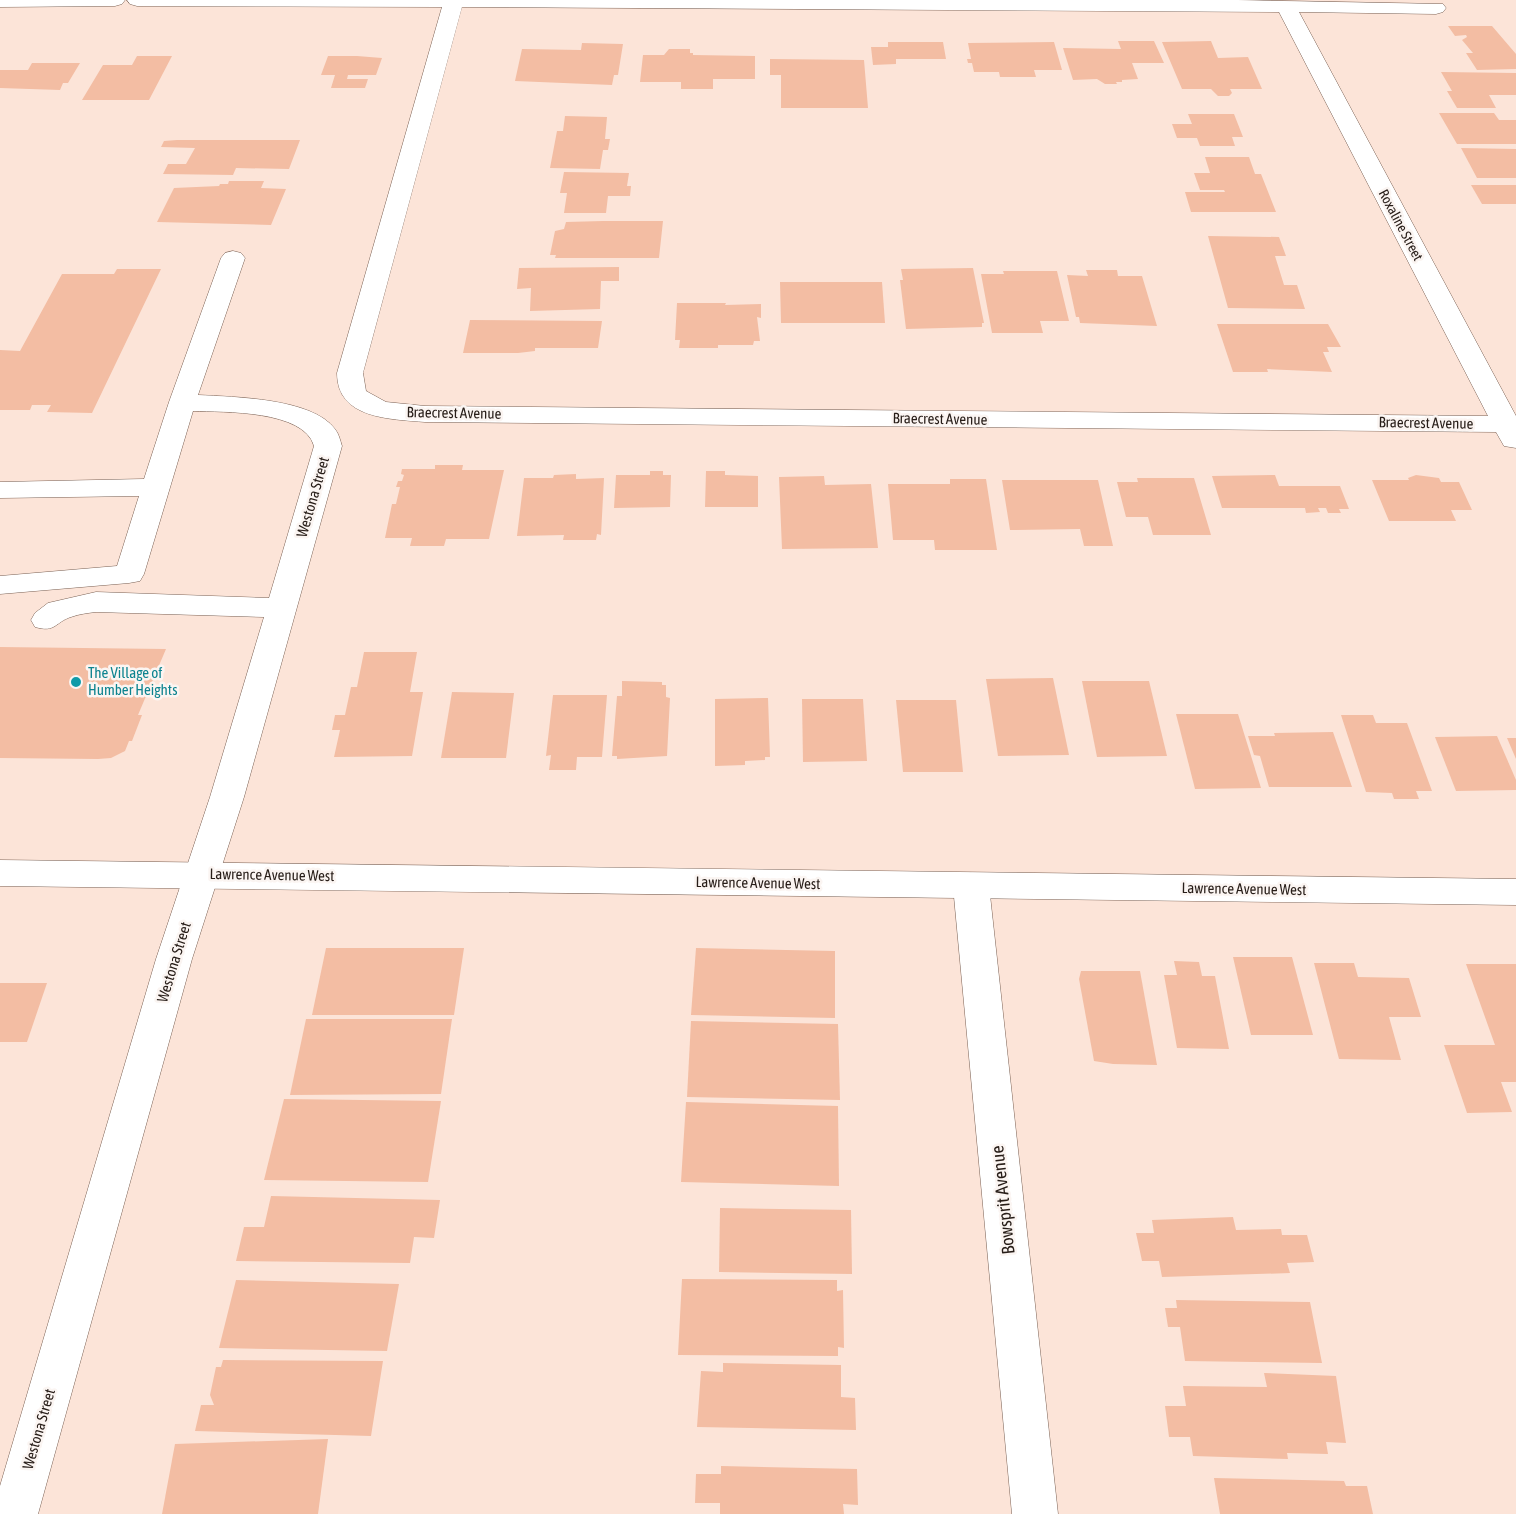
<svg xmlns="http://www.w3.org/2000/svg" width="1516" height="1514" viewBox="0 0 1516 1514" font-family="'Asap Condensed',sans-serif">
	<rect width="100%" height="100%" fill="#fce4d8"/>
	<g fill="#f3bda3">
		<path d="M1448 26H1492L1516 54V69L1477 70 1466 53H1473L1462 40 1467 37 1466 35 1455 36Z"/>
		<path d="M1118 41H1154L1164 63H1132L1138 79 1122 80V82H1116L1117 84H1105L1097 79 1073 80 1063 48 1121 49Z"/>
		<path d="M1211 41 1218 58 1248 57 1262 89H1230L1232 93 1229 96H1218L1211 89H1182L1162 42Z"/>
		<path d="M888 42H943L946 59H896V64L873 65 871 47H888Z"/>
		<path d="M1054 42 1062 70H1034L1036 77H1000L999 72H974L972 63H968L967 59H971L968 43Z"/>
		<path d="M582 43 623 44 618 75H614L612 85 515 81 522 49 581 50Z"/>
		<path d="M669 49H690V53H693V55L755 56V79H713V89H681V82H640L643 55H664Z"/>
		<path d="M137 56H172L149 100H82L103 65H132Z"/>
		<path d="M328 56H357L382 58 376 75H348L347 79H368L365 88H331L335 75H321Z"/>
		<path d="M770 59 864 60 868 108H781V75H770Z"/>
		<path d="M32 63H80L68 83H63L60 90 0 88V70H28Z"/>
		<path d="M1441 72 1516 73V95H1489L1496 108H1457L1447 91H1452Z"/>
		<path d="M1439 113H1494L1499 120H1516V144H1457Z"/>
		<path d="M1188 114H1234L1243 137H1232L1235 146H1200L1197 138H1177L1172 124H1192Z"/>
		<path d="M565 116 607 117 605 139H610L608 150H603L600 169 550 168 557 131H563Z"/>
		<path d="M177 140H300L289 169 236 168 233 175 163 174 168 164H186L195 148 161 147 164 141Z"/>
		<path d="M1461 148 1516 149V178H1477Z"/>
		<path d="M1205 157H1249L1255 174H1261L1276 212H1191L1185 192H1225L1224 190H1200L1194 173H1210Z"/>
		<path d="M564 172 629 173 627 186H631L630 196H608L606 213H564L567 193H560Z"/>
		<path d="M229 181H264L261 188 286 189 271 225 157 222 174 188 219 186 220 184H228Z"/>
		<path d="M1471 185H1516V204H1482Z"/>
		<path d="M603 221H663L659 258H555L556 255H550L555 231 564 229 566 222Z"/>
		<path d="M1208 236 1279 237 1286 256H1275L1284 285H1297L1305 309 1228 308Z"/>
		<path d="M619 267V281H601L600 309 530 311 531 288 517 289 519 268Z"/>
		<path d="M973 268 984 323H982V327L906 329 900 280H903L901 269Z"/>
		<path d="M117 269H161L92 413 47 412 51 405H32L30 410H0V350L20 351 62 274H114Z"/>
		<path d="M1086 270H1117L1118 276H1142L1157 326 1080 323 1079 317H1076L1067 275 1088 276Z"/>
		<path d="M1003 271H1057L1069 321H1040L1043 333H992L981 274H1004Z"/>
		<path d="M780 282H882L885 323H781Z"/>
		<path d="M677 303H726L725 305 761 304V318L757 317 760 341H754L753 345H718V348H679L680 340H675Z"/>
		<path d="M470 320 602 321 598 348H535V351L518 353H463Z"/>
		<path d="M1217 324H1328L1341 347H1327L1329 352H1323L1332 372 1267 369 1268 372H1233Z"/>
		<path d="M435 465H463L462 470H504L489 539H446L444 546H410L412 538H385L392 504H396L400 487H396L398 481H402L404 475 401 474 402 469H435Z"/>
		<path d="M650 471H663V475H671L670 507 614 508 616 475H650Z"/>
		<path d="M706 471H725V475L758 476V507H705Z"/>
		<path d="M576 474V479L604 478 601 535 597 534 596 540H563L564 535 517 536 524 478H553L554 475Z"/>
		<path d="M1275 475 1279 486H1340L1349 509H1339L1341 513H1328L1326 508H1318L1320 512 1306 513 1305 508H1222L1212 476Z"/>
		<path d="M1416 475 1439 478 1441 482H1459L1472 510H1451L1456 521H1389L1372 480H1409L1408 478Z"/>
		<path d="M824 476 825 485 871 484 878 548 782 549 779 477Z"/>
		<path d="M1137 478H1194L1211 535H1153L1148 517H1126L1117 482H1138Z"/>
		<path d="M950 479H986L997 550H935L934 540H893L888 484H950Z"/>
		<path d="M1002 480H1098L1113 546H1084L1080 529 1010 530Z"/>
		<path d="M0 647 166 649 138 715H142L132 741H129L125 751 111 758 98 759 0 758Z"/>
		<path d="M364 652H417L410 692H423L412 756 334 757 340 730H332L335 715H345L351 687H357Z"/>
		<path d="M1053 678 1069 755 998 756 986 679Z"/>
		<path d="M622 681 662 682V685H666V697L670 698 667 756 617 759V756H612L617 696H622Z"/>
		<path d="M1082 681H1149L1167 756 1097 757Z"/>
		<path d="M452 692 514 693 506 758H441Z"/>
		<path d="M553 695H607L602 757H577L576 770H549L551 755 546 756Z"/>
		<path d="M768 698 770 757H765V760L745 761V765L715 766V699Z"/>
		<path d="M802 699H863L867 761 803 762Z"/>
		<path d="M896 700H956L963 772H903Z"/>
		<path d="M1176 714H1238L1261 788 1195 789Z"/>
		<path d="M1341 715H1373L1376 723H1407L1432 791H1416L1419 799H1394L1392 793 1366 792Z"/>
		<path d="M1333 732 1352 787H1269L1260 756 1254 755 1248 736H1275L1274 733Z"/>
		<path d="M1497 736 1516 780V790L1456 791 1435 737Z"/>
		<path d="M1507 738H1516V759Z"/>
		<path d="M326 948H464L454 1015H312Z"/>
		<path d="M696 948 835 951V1018L691 1015Z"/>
		<path d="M1233 957H1292L1313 1035H1251Z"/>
		<path d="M1174 961 1199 962 1202 976H1215L1229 1049 1177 1048 1164 975H1177Z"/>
		<path d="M1314 963H1354L1358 977 1409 978 1421 1017H1389L1401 1060 1339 1059Z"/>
		<path d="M1466 964H1516V1082H1501L1512 1112 1467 1113 1444 1045H1495Z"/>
		<path d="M1081 971H1140L1157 1065 1113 1064 1094 1061 1079 979Z"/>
		<path d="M0 983H47L27 1042H0Z"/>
		<path d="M306 1019H452L441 1094 290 1095Z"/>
		<path d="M691 1021 838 1024 840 1100 687 1097Z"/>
		<path d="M284 1099 441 1101 428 1182 264 1180Z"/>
		<path d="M686 1102 838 1106 839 1186 681 1182Z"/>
		<path d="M271 1196 440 1200 434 1238 414 1237 410 1263 236 1261 244 1227H264Z"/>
		<path d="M720 1208 851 1210 852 1274 719 1272Z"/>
		<path d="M1233 1217 1236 1230 1281 1229 1282 1235H1307L1314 1262 1287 1263 1290 1273 1162 1277 1159 1261H1142L1136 1233H1154L1152 1220Z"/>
		<path d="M682 1279 837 1280V1291L843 1290 844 1348 838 1347V1356L678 1355Z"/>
		<path d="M236 1280 399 1284 387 1351 219 1348Z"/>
		<path d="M1176 1300 1310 1302 1322 1363 1185 1361 1180 1327H1168L1165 1308H1177Z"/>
		<path d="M223 1360 383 1361 371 1436 195 1431 201 1405H214L210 1395 216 1367H221Z"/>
		<path d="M723 1363 841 1365V1397L855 1398 856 1430 697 1427 701 1371 723 1372Z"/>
		<path d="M1264 1373 1336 1376 1346 1443 1326 1442 1328 1454 1287 1453 1288 1459 1193 1456 1190 1437H1169L1165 1406H1186L1183 1386 1267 1387Z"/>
		<path d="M328 1439 318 1514H162L175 1444Z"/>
		<path d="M721 1466 857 1469 858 1505 843 1504 844 1514H720V1503H695L696 1474H721Z"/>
		<path d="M1214 1478 1344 1481 1346 1486H1367L1373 1514H1220Z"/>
	</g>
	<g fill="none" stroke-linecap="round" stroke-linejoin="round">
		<defs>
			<g id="minor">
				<path d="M0 0H125L122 4 115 6 0 7Z"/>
				<path d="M127 0H1237L1443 4 1446 8 1443 12 1436 14 1299 12 1516 416V448L1504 446 1496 432 425 422C390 419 337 419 337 373L442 7 137 6 130 4ZM462 7 1279 12 1488 416 425 406 386 402 366 391 363 373Z"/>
				<path d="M233 251 241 253 245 258 198 395C234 397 312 398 335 429 339 434 340 440 342 446L244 797 192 959 38 1514H0V1486L156 959 210 797 264 617 96 612C88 613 79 614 71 617 55 622 56 633 35 627L31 620 35 613 48 603 96 592 269 598 314 446C304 410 224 412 193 411L144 574 140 581 129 583 0 594V576L117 566 139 496 0 498V482L144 479 169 402 221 258 225 253Z"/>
				<path d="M971 873 983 877 989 886 1058 1514H1012L953 886 959 877Z"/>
			</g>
			<path id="major" d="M0 860 1516 879V905L0 886Z"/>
		</defs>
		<use href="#minor" stroke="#7a6154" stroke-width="1"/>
		<use href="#major" stroke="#7a6154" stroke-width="1"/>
		<use href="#minor" fill="#fff" fill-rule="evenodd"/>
		<use href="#major" fill="#fff" fill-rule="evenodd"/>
	</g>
	<circle fill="#0f9aa8" stroke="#fbf5f2" stroke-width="2" cx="76" cy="682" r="6"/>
	<g text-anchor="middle" stroke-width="5" stroke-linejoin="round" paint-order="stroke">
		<g font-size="14" fill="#271d18" stroke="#fbf5f2">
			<text transform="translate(1401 225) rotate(62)" y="5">Roxaline Street</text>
		</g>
		<g font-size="15" fill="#271d18" stroke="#fbf5f2">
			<text transform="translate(454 413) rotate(1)" y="5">Braecrest Avenue</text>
			<text transform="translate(940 419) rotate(1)" y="5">Braecrest Avenue</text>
			<text transform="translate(1426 423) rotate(1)" y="5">Braecrest Avenue</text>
			<text transform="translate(313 497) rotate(-74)" y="5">Westona Street</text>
			<text transform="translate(272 875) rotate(1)" y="5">Lawrence Avenue West</text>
			<text transform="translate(758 883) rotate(1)" y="5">Lawrence Avenue West</text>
			<text transform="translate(1244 889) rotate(1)" y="5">Lawrence Avenue West</text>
			<text transform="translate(174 962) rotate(-73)" y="5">Westona Street</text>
			<text transform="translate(39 1429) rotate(-74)" y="5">Westona Street</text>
		</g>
		<g font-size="15" fill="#0d838f" stroke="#fbf5f2" text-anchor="start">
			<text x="88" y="678">The Village of<tspan x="88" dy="17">Humber Heights</tspan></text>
		</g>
		<g font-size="18" fill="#271d18" stroke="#fbf5f2">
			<text transform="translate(1003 1200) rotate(-96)" y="6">Bowsprit Avenue</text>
		</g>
	</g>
</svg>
